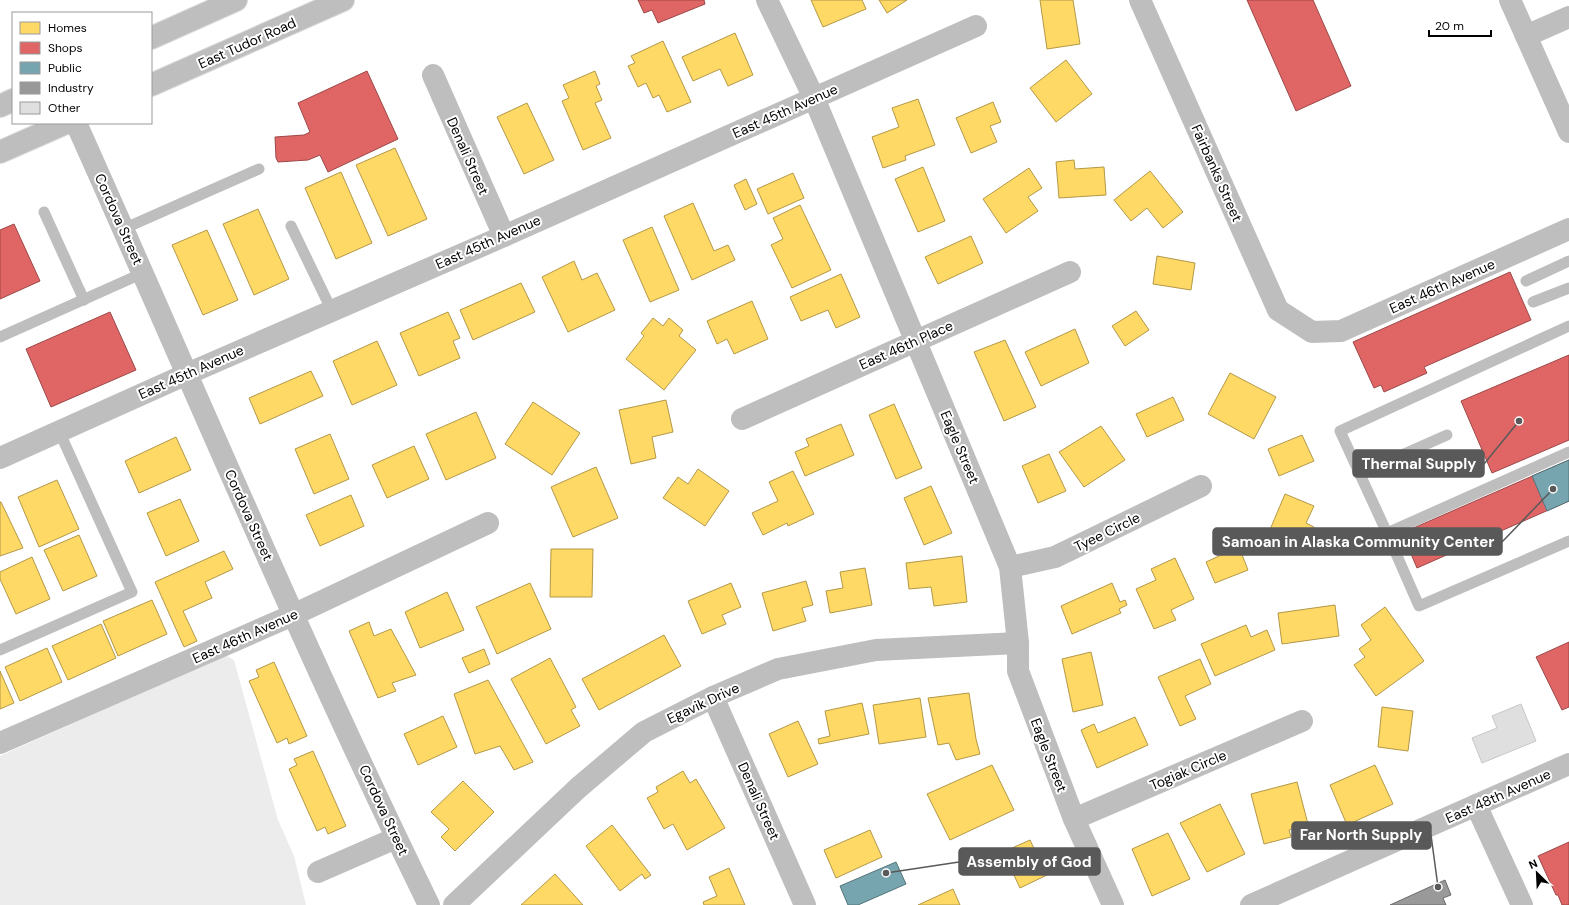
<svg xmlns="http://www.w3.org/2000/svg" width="1569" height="905" viewBox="0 0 1569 905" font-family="'DM Sans',sans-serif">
	<rect width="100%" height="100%" fill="#fff"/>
	<path fill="#ececec" d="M225 655 234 660 278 820 294 856 306 905H0V756Z"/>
	<g fill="#ffd966" stroke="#b29847">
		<path d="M811 0H862L866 9 823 27Z"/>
		<path d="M879 0H907L887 13Z"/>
		<path d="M1040 0H1073L1080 44 1047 49Z"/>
		<path d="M735 33 753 75 728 86 720 69 693 81 682 57Z"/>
		<path d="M663 41 691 102 667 112 659 95 653 98 646 83 638 87 628 66 635 63 631 56Z"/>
		<path d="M1066 60 1092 94 1056 122 1030 88Z"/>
		<path d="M595 71 600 84 596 86 602 100 595 103 611 138 583 150 562 101 569 98 563 85Z"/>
		<path d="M918 99 935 145 905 156 906 160 883 168 872 137 899 127 892 108Z"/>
		<path d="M993 102 1001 122 990 126 997 142 971 153 956 118Z"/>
		<path d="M527 103 554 160 524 174 497 117Z"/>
		<path d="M395 148 427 219 388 236 356 165Z"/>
		<path d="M1074 160 1075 169 1104 167 1106 195 1059 198 1056 162Z"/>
		<path d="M923 167 945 221 918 232 895 179Z"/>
		<path d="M1029 168 1042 188 1028 197 1038 211 1006 233 983 199Z"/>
		<path d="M1150 171 1183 212 1163 228 1147 208 1131 221 1114 200Z"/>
		<path d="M341 172 372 243 336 259 305 188Z"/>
		<path d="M793 173 804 198 768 214 757 189Z"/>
		<path d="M746 179 757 204 745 210 734 185Z"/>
		<path d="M693 203 714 251 728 245 735 260 692 280 664 216Z"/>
		<path d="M800 205 831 270 792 288 771 245 783 239 773 218Z"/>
		<path d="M258 209 289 279 254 295 223 224Z"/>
		<path d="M652 227 679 290 650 302 623 240Z"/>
		<path d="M207 230 238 300 203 315 172 245Z"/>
		<path d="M971 236 983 263 938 284 925 257Z"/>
		<path d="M1157 256 1195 263 1191 290 1153 284Z"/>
		<path d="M574 261 582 280 597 273 615 310 568 332 542 277Z"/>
		<path d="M841 274 860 317 836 328 828 310 801 321 790 297Z"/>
		<path d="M521 283 535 312 473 340 460 310Z"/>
		<path d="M752 301 768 339 734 354 727 339 717 344 707 321Z"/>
		<path d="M1136 311 1149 330 1125 346 1112 326Z"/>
		<path d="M448 312 460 338 453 341 460 358 419 376 400 333Z"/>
		<path d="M653 318 663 326 669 318 683 330 679 336 696 350 664 390 626 359 644 336 641 333Z"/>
		<path d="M1075 329 1089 363 1041 386 1025 352Z"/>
		<path d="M1005 340 1036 407 1004 421 974 352Z"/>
		<path d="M377 341 397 385 352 405 333 361Z"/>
		<path d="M311 371 323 396 260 424 249 398Z"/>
		<path d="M1230 373 1276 397 1254 439 1208 414Z"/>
		<path d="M1173 397 1184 420 1147 437 1136 414Z"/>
		<path d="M666 400 673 432 652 437 656 458 631 464 619 410Z"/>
		<path d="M533 402 580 433 552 475 505 444Z"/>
		<path d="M894 404 922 468 896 479 869 415Z"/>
		<path d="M476 412 496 458 446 480 426 434Z"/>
		<path d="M841 424 854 455 805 476 795 452 809 446 806 439Z"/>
		<path d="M1101 426 1125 460 1084 487 1059 452Z"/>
		<path d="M330 434 349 479 314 494 295 449Z"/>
		<path d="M1302 435 1314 461 1279 476 1268 449Z"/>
		<path d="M176 437 191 470 139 493 125 461Z"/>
		<path d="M414 446 429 479 387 498 372 465Z"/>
		<path d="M1049 454 1066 491 1038 503 1022 466Z"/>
		<path d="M596 467 618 518 573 537 551 487Z"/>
		<path d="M698 469 729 491 705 526 663 498 678 477 688 484Z"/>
		<path d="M793 471 814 514 788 526 787 523 763 535 752 513 778 501 769 482Z"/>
		<path d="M57 480 79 529 39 547 18 497Z"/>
		<path d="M931 486 952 533 924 545 904 498Z"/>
		<path d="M1285 494 1314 506 1306 523 1314 527 1302 554 1266 539Z"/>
		<path d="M351 495 364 526 320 546 306 515Z"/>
		<path d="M180 499 199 541 166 556 147 513Z"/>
		<path d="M0 502H1L23 548 0 556Z"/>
		<path d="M79 535 97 576 63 591 44 550Z"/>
		<path d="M1239 547 1248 570 1215 583 1206 562Z"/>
		<path d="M551 549H593L592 597H550Z"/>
		<path d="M224 551 233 569 205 582 212 598 183 611 197 641 184 647 155 582Z"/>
		<path d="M962 556 967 602 934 606 931 587 909 589 906 563Z"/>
		<path d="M32 557 50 599 16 614 0 579V572Z"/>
		<path d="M1175 558 1194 599 1171 610 1176 620 1154 629 1136 589 1156 580 1151 569Z"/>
		<path d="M865 568 872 605 830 613 826 591 843 588 840 572Z"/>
		<path d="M806 581 813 605 802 608 806 621 773 631 762 593Z"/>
		<path d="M530 583 551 629 497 654 476 607Z"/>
		<path d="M731 583 741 607 722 615 726 624 702 634 688 601Z"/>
		<path d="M1112 583 1120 602 1125 600 1127 605 1119 609 1121 613 1072 634 1061 606Z"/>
		<path d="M447 592 464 630 420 648 405 612Z"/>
		<path d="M152 600 167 634 118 656 103 621Z"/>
		<path d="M1335 605 1339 636 1282 644 1278 613Z"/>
		<path d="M1385 607 1424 661 1376 696 1354 665 1365 657 1359 649 1371 640 1361 625Z"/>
		<path d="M369 622 374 636 391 629 416 675 392 683 396 691 378 698 349 631Z"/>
		<path d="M101 624 116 658 68 680 52 646Z"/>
		<path d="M1246 625 1251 637 1267 630 1275 650 1215 676 1201 644Z"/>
		<path d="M664 635 681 666 599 710 582 679Z"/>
		<path d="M47 648 62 682 20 701 5 667Z"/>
		<path d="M484 649 490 664 469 673 462 658Z"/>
		<path d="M1091 652 1103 705 1073 712 1062 659Z"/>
		<path d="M550 658 576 707 571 710 580 726 546 744 511 679Z"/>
		<path d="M1200 659 1211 684 1185 696 1196 719 1180 726 1158 677Z"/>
		<path d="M274 662 307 736 289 744 287 738 277 743 249 681 259 677 256 670Z"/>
		<path d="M0 671 14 703 0 709Z"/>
		<path d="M488 680 533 762 514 770 500 746 475 754 454 694Z"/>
		<path d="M969 693 976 739 980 754 956 760 949 743 938 745 928 698Z"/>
		<path d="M920 698 926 737 879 744 873 705Z"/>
		<path d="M862 703 869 734 819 744 818 739 830 736 825 711Z"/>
		<path d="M1382 707 1413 711 1408 751 1378 747Z"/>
		<path d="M443 716 457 747 418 765 404 734Z"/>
		<path d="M1135 717 1148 745 1097 768 1081 730 1094 724 1098 733Z"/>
		<path d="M798 721 818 764 788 777 769 734Z"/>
		<path d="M313 751 346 826 328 834 325 827 317 831 289 769 297 765 294 759Z"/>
		<path d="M992 765 1014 810 950 840 927 794Z"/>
		<path d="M1375 765 1393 804 1347 825 1330 785Z"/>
		<path d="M683 771 690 783 696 779 725 828 687 850 673 824 664 829 647 798 658 792 656 787Z"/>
		<path d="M463 781 494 812 455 851 441 837 449 829 431 812Z"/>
		<path d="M1297 782 1308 824 1289 830 1291 837 1264 844 1251 794Z"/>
		<path d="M1220 804 1245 854 1207 872 1180 823Z"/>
		<path d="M612 825 651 875 645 879 642 874 620 891 586 846Z"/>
		<path d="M870 830 882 857 836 878 824 850Z"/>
		<path d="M1168 833 1190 879 1152 896 1132 849Z"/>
		<path d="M1030 840 1047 875 1020 888 1003 852Z"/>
		<path d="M729 868 745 905H704L703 902 717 896 709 877Z"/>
		<path d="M555 874 583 905H521Z"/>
		<path d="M953 889 960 905H918Z"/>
	</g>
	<g fill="#e06666" stroke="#9d4747">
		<path d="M638 0H704L705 4 658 23 652 10 644 13Z"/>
		<path d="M1247 0H1313L1351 86 1296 111Z"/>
		<path d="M367 71 398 139 328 172 320 155 308 160 278 162 276 158 275 137 304 135 310 132 298 103Z"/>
		<path d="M14 224 40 281 0 299V230Z"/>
		<path d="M1510 272 1531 320 1424 367 1427 373 1384 392 1381 385 1374 388 1353 342Z"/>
		<path d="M110 312 136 370 51 407 26 349Z"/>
		<path d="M1569 355V440L1492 473 1461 401Z"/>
		<path d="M1569 460V501L1417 568 1402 533Z"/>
		<path d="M1569 642V707L1562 710 1536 657Z"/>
		<path d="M1569 842V905H1562L1558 895H1556L1538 856Z"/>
	</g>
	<g fill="#76a5af" stroke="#53747a">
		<path d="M1569 460V501L1547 511 1532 476Z"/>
		<path d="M896 862 906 884 858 905H848L840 886Z"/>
	</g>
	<path fill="#999" stroke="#6b6b6b" d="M1445 880 1451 895 1443 898 1446 905H1390Z"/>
	<path fill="#dfdfdf" stroke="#c7c7c7" d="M1521 704 1536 741 1482 763 1472 738 1497 728 1492 716Z"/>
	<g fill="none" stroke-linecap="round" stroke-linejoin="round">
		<defs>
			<g id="primary">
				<path d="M151 38 236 0"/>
				<path d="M151 85 343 0"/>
				<path d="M0 106 13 100"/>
				<path d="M0 152 66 123"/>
			</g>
		</defs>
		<use href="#primary" stroke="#dbdbdb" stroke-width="24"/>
		<g stroke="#bebebe" stroke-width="11">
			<path d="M44 212 84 300"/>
			<path d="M291 226 332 311"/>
			<path d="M123 229 259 169"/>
			<path d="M1526 281 1569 261"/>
			<path d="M1533 302 1569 288"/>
			<path d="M0 337 143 273"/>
			<path d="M1569 452 1387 533 1419 606 1569 541"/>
			<path d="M1359 474 1447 435"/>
			<path d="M1387 533 1340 431 1569 326"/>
			<path d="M0 650 132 592 59 431"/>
		</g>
		<g stroke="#bebebe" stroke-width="22">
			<path d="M767 0 814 98 1010 567 1018 643V671L1074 819 1113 905"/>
			<path d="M1140 0 1278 310 1312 332 1341 331 1569 229"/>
			<path d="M1510 0 1569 132"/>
			<path d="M1526 36 1569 17"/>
			<path d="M433 75 504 236"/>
			<path d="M76 123C193 384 303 648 429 905"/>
			<path d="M742 419 1070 272"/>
			<path d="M0 458 187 374 504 236 976 26"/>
			<path d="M1010 567 1055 557 1201 486"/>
			<path d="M713 697 805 905"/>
			<path d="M0 743 293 615 488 523"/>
			<path d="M1476 805 1522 905"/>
			<path d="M1074 819 1302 721"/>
			<path d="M318 872 396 838"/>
			<path d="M454 905 578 788 644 732 713 697 778 669 876 650 1018 643"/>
			<path d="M1251 905 1569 764"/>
		</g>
		<use href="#primary" stroke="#bebebe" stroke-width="22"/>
	</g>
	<g text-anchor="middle" stroke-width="4" stroke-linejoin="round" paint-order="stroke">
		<g font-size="14" fill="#000" stroke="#fff">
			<text transform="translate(247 43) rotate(-24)" y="5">East Tudor Road</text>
			<text transform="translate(785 111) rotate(-24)" y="5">East 45th Avenue</text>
			<text transform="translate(468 156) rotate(66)" y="5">Denali Street</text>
			<text transform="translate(1217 173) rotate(66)" y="5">Fairbanks Street</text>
			<text transform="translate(119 219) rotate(66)" y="5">Cordova Street</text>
			<text transform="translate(488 242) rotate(-24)" y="5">East 45th Avenue</text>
			<text transform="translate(1442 286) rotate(-24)" y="5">East 46th Avenue</text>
			<text transform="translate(906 345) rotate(-24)" y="5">East 46th Place</text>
			<text transform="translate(191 372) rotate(-24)" y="5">East 45th Avenue</text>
			<text transform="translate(960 447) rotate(67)" y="5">Eagle Street</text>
			<text transform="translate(249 515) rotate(66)" y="5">Cordova Street</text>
			<text transform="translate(1107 532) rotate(-26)" y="5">Tyee Circle</text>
			<text transform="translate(245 636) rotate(-24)" y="5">East 46th Avenue</text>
			<text transform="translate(703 703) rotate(-25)" y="5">Egavik Drive</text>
			<text transform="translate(1049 755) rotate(69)" y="5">Eagle Street</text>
			<text transform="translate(1188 770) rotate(-23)" y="5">Togiak Circle</text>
			<text transform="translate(1498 796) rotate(-24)" y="5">East 48th Avenue</text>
			<text transform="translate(759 801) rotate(66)" y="5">Denali Street</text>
			<text transform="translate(384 810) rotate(65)" y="5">Cordova Street</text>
		</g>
	</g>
	<path fill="none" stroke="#595959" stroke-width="1.5" d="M1519 421L1484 464M1553 489L1502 542M1438 887L1431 835M886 873L959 862"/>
	<g fill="#595959" stroke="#fff" stroke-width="1.5">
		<circle cx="1519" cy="421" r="4"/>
		<circle cx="1553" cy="489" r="4"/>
		<circle cx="1438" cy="887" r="4"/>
		<circle cx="886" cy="873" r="4"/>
	</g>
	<g fill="#595959" stroke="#595959" stroke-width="1.5">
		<rect x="1353" y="450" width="131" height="27" rx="4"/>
		<rect x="1213" y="528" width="289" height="27" rx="4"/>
		<rect x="1292" y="822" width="139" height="27" rx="4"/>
		<rect x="959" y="848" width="141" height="27" rx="4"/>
	</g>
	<g font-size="15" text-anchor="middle" font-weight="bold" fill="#fff">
		<text x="1419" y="469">Thermal Supply</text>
		<text x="1358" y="547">Samoan in Alaska Community Center</text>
		<text x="1361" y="840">Far North Supply</text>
		<text x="1029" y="867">Assembly of God</text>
	</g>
	<rect x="12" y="12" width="140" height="112" fill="#ffffff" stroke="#999999"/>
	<rect x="20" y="22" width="20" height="12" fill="#ffd966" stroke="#999999"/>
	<text x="48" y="32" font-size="12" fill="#000000">Homes</text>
	<rect x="20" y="42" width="20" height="12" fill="#e06666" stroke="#999999"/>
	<text x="48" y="52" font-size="12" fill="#000000">Shops</text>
	<rect x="20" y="62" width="20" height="12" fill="#76a5af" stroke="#999999"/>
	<text x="48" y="72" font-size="12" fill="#000000">Public</text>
	<rect x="20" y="82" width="20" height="12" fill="#999999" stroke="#999999"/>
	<text x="48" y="92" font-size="12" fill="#000000">Industry</text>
	<rect x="20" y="102" width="20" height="12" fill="#dfdfdf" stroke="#999999"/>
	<text x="48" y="112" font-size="12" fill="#000000">Other</text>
	<g transform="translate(1537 873) rotate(336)" stroke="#ffffff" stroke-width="3" paint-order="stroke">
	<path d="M0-3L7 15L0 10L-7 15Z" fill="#000000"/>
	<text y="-6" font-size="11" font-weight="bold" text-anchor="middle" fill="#000000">N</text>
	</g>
	<path d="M1429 30v6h62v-6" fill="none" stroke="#000000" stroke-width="2"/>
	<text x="1435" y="30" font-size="12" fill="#000000" stroke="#ffffff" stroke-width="3" paint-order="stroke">20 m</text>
</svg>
